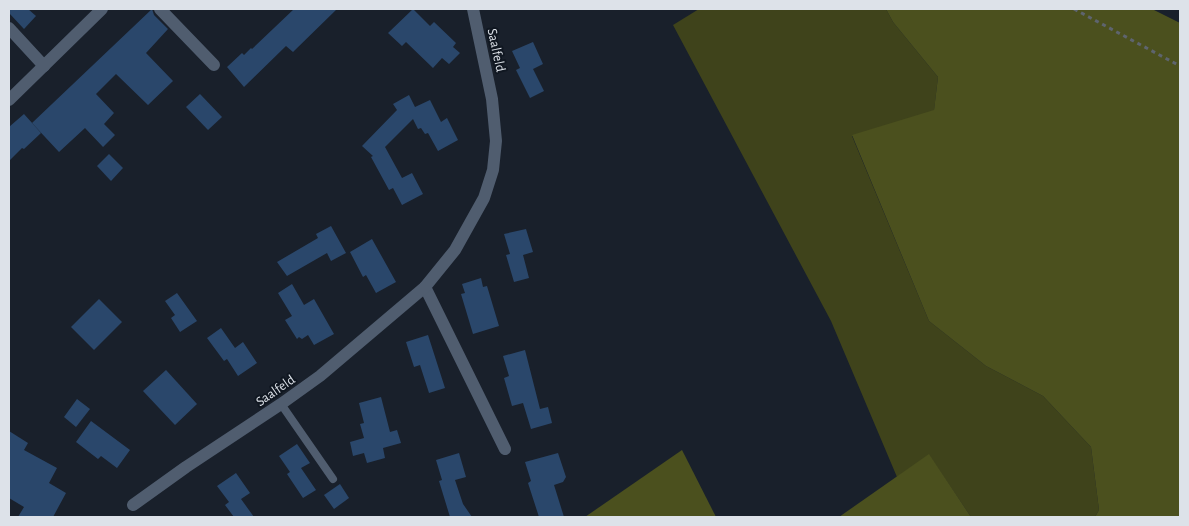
<svg xmlns="http://www.w3.org/2000/svg" width="1189" height="526" viewBox="0 0 1189 526" font-family="'Alegreya Sans',sans-serif">
	<rect width="100%" height="100%" fill="#19202b"/>
	<path fill="#3f431b" d="M699 9H886L893 22 938 77 934 111 852 136 929 321 986 366 1043 396 1091 447 1099 510 1095 517H971L929 455 897 477 831 321 673 25Z"/>
	<g fill="#4b501e">
		<path d="M886 9H1152L1180 23V517H1095L1099 510 1091 447 1043 396 986 366 929 321 852 135 934 110 938 77 893 22Z"/>
		<path d="M682 450 716 517H585Z"/>
		<path d="M929 454 971 517H839Z"/>
	</g>
	<g fill="#2a476b">
		<path d="M9 9H28L36 16 24 29 9 13Z"/>
		<path d="M152 9 154 15 168 29 146 53 173 81 148 105 116 74 96 94 114 113 104 124 115 135 103 147 85 128 59 152 32 123Z"/>
		<path d="M294 9H337L293 52 286 46 244 87 227 67 242 53 244 55 251 48 252 49Z"/>
		<path d="M413 9 430 26 434 22 456 43 453 47 460 53 449 64 442 58 433 68 406 42 402 46 388 33Z"/>
		<path d="M533 42 543 64 533 69 544 91 530 98 516 70 520 68 512 51Z"/>
		<path d="M200 94 222 117 208 130 186 107Z"/>
		<path d="M409 95 415 107 430 100 441 122 447 118 458 140 438 151 428 133 425 134 421 128 418 129 413 119 385 147 402 178 412 173 423 194 402 205 393 188 389 190 371 157 373 156 362 146 397 110 393 104Z"/>
		<path d="M24 114 41 133 24 149 22 148 9 161V127Z"/>
		<path d="M109 154 123 168 111 181 97 166Z"/>
		<path d="M331 226 346 253 331 261 327 253 287 276 277 262 318 238 316 234Z"/>
		<path d="M526 229 533 252 523 255 529 278 514 282 506 255 510 254 504 234Z"/>
		<path d="M372 239 396 282 376 293 366 275 363 277 350 252Z"/>
		<path d="M481 278 483 287 487 286 499 326 473 334 461 294 465 293 462 284Z"/>
		<path d="M292 284 304 305 314 299 334 334 314 345 308 335 302 339 299 337 297 339 285 320 292 316 278 293Z"/>
		<path d="M177 293 197 321 180 332 171 318 175 315 165 301Z"/>
		<path d="M99 299 122 322 94 350 71 327Z"/>
		<path d="M221 328 235 348 243 342 257 363 238 376 227 359 224 361 207 338Z"/>
		<path d="M428 335 445 388 429 393 420 365 414 367 406 342Z"/>
		<path d="M525 350 540 409 548 407 552 423 531 429 523 403 512 406 504 378 509 376 503 356Z"/>
		<path d="M166 370 197 404 175 425 143 391Z"/>
		<path d="M381 397 390 432 397 430 401 443 383 448 385 458 367 463 364 453 353 456 350 442 364 438 360 424 364 423 359 403Z"/>
		<path d="M77 399 90 409 76 427 64 417Z"/>
		<path d="M91 421 130 450 117 468 101 456 98 459 76 442Z"/>
		<path d="M9 431 28 443 24 450 57 468 49 483 66 493 53 517H18L24 507 9 498Z"/>
		<path d="M297 444 310 463 301 468 316 490 303 498 287 474 290 472 279 456Z"/>
		<path d="M459 453 466 477 455 480 463 504 472 517H450L439 481 442 480 436 460Z"/>
		<path d="M558 453 566 477 563 482 554 485 564 517H539L528 483 531 481 525 462Z"/>
		<path d="M236 473 250 493 241 499 254 517H234L225 505 229 502 217 486Z"/>
		<path d="M340 484 349 498 334 509 324 495Z"/>
	</g>
	<g fill="none" stroke-linecap="round" stroke-linejoin="round">
		<path stroke="#5e646e" stroke-width="3" stroke-dasharray="4 4" stroke-linecap="butt" d="M1074 9 1180 66"/>
		<path stroke="#505d6f" stroke-width="8" d="M281 404 333 479"/>
		<g stroke="#505d6f" stroke-width="12">
			<path d="M160 9 214 65"/>
			<path d="M9 28 44 66"/>
			<path d="M9 100 102 9"/>
			<path d="M425 287 505 449"/>
			<path d="M133 505 186 467 281 404 320 376 425 287 455 250 484 198 493 170 496 141 492 99 473 9"/>
		</g>
	</g>
	<g text-anchor="middle" stroke-width="4" stroke-linejoin="round" paint-order="stroke">
		<g font-size="14" fill="#dde2e9" stroke="#101721">
			<text transform="translate(497 50) rotate(78)" y="5">Saalfeld</text>
			<text transform="translate(275 390) rotate(-35)" y="5">Saalfeld</text>
		</g>
	</g>
	<rect width="1189" height="526" fill="none" stroke="#dde2e9" stroke-width="20"/>
</svg>
